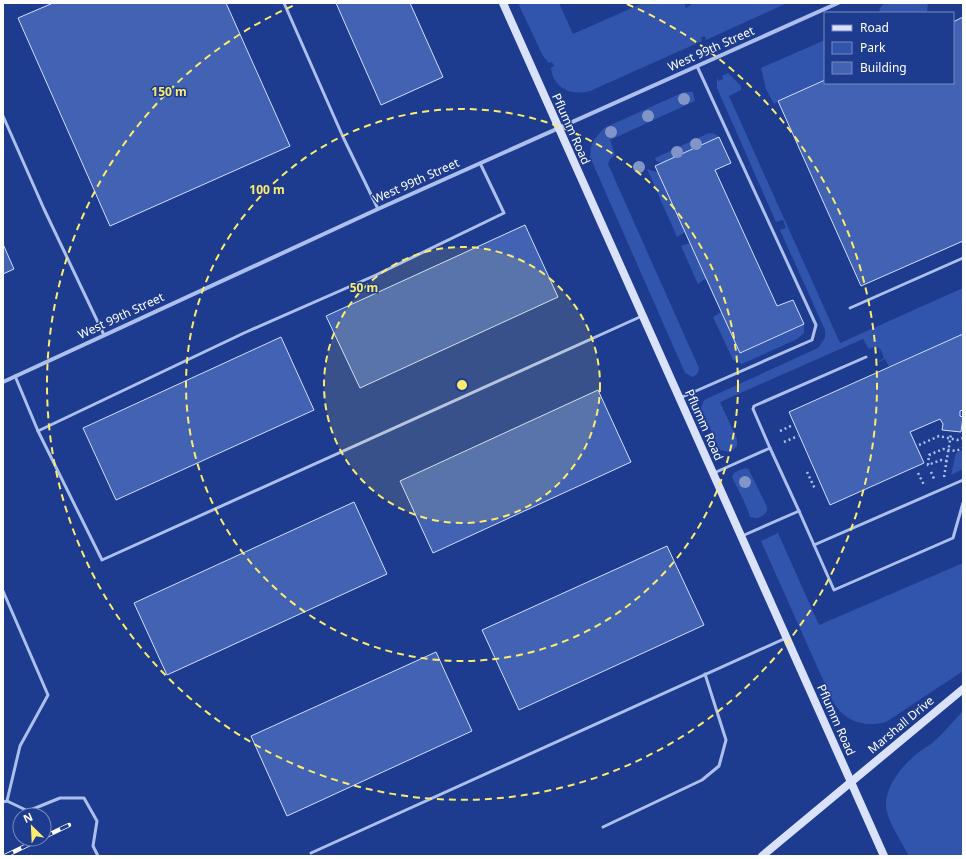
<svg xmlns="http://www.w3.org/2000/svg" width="966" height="859" viewBox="0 0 966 859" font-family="'Noto Sans',sans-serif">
	<rect width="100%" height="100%" fill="#1e3c8f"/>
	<g fill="#3154ac">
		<path d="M518 3H559L573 34 643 3H684L686 8 691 5 690 3H787L706 40 705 36 701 37 702 41 590 91C573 96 553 89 551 68L554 66 552 62 549 63 543 56Z"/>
		<path d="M885 3H928L927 13H879L880 8Z"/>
		<path d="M825 40V80L778 101 774 104 766 89 761 68Z"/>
		<path d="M728 73 741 86V90L729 96 840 343 963 288V334L889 367 885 359 876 363 884 358 881 350 876 346 869 349 863 339 720 402 737 439V446L730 452 720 450 701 408 704 400 818 348 825 338V330L780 230 786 228 783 220 776 222 717 88V78L719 81 723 79 722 76Z"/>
		<path d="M684 92H693L695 101 610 140 615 155 610 159 608 164 699 368 698 373 693 377 685 373 590 157 591 147 594 140 604 128Z"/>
		<path d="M709 133 715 134 719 137 662 163 656 161 655 158Z"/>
		<path d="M647 169 659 173 685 232 677 237Z"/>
		<path d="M690 243 706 278 698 284 681 246Z"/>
		<path d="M721 312 740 353 804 324V333L797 339 742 364 733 360 713 317Z"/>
		<path d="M963 450V469L951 475 956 453Z"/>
		<path d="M746 468 749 470 767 507V511C762 518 758 519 750 517 746 503 738 490 732 477 734 471 740 470 746 468Z"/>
		<path d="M778 533 819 625 963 563V671L886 722C863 728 843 721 832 700L761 541Z"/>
		<path d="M963 711V856H909C902 843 890 825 887 812 880 787 909 757 928 746 938 740 954 720 963 711Z"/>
	</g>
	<g fill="#4262b4" stroke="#d2ddf9">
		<path d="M53 3H226L290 146 110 226 18 18Z"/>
		<path d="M336 3H410L443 77 381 105Z"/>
		<path d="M963 17V241L861 286 778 101 825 80V83H953V22Z"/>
		<path d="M719 137 731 163 715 170 777 306 793 300 804 324 740 353 655 166Z"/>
		<path d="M525 225 558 297 360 388 326 316Z"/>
		<path d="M3 244 14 269 3 274Z"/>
		<path d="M963 334V410L960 411V416L963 417 961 432 942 430 943 424 940 419 910 432 924 463 830 505 789 412Z"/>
		<path d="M281 337 314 410 116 500 83 428Z"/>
		<path d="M598 390 631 462 433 553 400 481Z"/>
		<path d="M354 502 387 574 167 675 134 603Z"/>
		<path d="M667 546 704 625 519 710 482 630Z"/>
		<path d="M436 652 472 731 287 816 251 736Z"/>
	</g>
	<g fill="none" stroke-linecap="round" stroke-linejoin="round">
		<g stroke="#adbfed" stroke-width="2.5" stroke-dasharray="2 3" stroke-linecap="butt">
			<path d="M780 431 793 425"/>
			<path d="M784 442 798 436"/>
			<path d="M919 445 939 436 957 440 963 438"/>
			<path d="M947 461 941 460 928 465 929 455 943 449 956 451 963 448"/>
			<path d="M807 472 815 489"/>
			<path d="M931 472 935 481"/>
			<path d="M918 473 924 485"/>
			<path d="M944 477 951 434"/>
		</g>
		<g stroke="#adbfed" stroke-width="3">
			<path d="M284 3 343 137 378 209"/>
			<path d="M3 116 44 209 104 335"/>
			<path d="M850 308 963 258"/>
			<path d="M15 376 38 431 102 560 642 316"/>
			<path d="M680 398 812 340 816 325 697 66"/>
			<path d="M38 431 244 333 376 275 504 213 480 163"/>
			<path d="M770 448 799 511"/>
			<path d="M714 473 770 448 753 409 754 406 866 357"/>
			<path d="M742 536 799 511 834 590 953 538 963 503"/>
			<path d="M814 545 963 480"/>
			<path d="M3 591 48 695 20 746 7 801"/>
			<path d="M3 802 7 801 28 811 60 798H84L97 821 93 846 98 856"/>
			<path d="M603 827 702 780 719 766 726 740 705 674"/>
			<path d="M311 853 786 638"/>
		</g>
		<path stroke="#adbfed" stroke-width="4" d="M3 382 378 209 838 3"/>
		<g stroke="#d9e2fa" stroke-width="8">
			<path d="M503 3 884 856"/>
			<path d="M762 856 963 689"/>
		</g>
		<defs>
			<g id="rail">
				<path d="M44 837 69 825"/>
				<path d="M5 856 40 839"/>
			</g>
		</defs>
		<use href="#rail" stroke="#fff" stroke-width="4.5"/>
		<use href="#rail" stroke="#1e3c8f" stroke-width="3" stroke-dasharray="9" stroke-linecap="butt"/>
	</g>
	<g fill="#8195c9">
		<circle cx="684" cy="99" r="6"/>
		<circle cx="648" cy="116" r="6"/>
		<circle cx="611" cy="132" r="6"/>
		<circle cx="696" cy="144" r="6"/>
		<circle cx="677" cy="152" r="6"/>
		<circle cx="639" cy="167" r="6"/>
		<circle cx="745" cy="482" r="6"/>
	</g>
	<circle cx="462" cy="385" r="138" fill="#fceb6c" fill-opacity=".12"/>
	<g fill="none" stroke="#fceb6c" stroke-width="2" stroke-dasharray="7 5">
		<circle cx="462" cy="385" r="138"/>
		<circle cx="462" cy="385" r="276"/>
		<path d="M627 4A415 415 0 1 1 297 4"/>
	</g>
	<g text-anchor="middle" stroke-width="3" stroke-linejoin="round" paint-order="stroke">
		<g font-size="12" fill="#fff" stroke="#1e3c8f">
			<text transform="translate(711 49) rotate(-24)" y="4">West 99th Street</text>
			<text transform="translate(571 129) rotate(66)" y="4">Pflumm Road</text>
			<text transform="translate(416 181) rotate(-24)" y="4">West 99th Street</text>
			<text transform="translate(121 316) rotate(-25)" y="4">West 99th Street</text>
			<text transform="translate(704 425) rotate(66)" y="4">Pflumm Road</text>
			<text transform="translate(836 720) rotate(66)" y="4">Pflumm Road</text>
			<text transform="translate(901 725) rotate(-40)" y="4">Marshall Drive</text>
		</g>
	</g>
	<circle cx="462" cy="385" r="6" fill="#fceb6c" stroke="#1e3c8f" stroke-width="2"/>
	<g font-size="12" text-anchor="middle" font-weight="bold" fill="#fceb6c" stroke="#1e3c8f" stroke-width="3" stroke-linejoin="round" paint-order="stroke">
		<text x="169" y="96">150 m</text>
		<text x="267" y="194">100 m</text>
		<text x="364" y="292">50 m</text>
	</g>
	<rect width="966" height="859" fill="none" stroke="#ffffff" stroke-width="8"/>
	<rect x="824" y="12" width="130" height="72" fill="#1e3c8f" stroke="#788abc"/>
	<rect x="832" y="25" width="20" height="6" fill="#d9e2fa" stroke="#788abc"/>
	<text x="860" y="32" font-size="12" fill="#ffffff">Road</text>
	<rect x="832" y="42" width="20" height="12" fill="#3154ac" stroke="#788abc"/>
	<text x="860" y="52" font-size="12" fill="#ffffff">Park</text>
	<rect x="832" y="62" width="20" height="12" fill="#4262b4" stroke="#788abc"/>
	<text x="860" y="72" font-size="12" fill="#ffffff">Building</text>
	<g transform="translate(32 827) rotate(336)"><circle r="19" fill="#1e3c8f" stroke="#788abc"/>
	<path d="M0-3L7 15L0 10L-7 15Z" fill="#fceb6c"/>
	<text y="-6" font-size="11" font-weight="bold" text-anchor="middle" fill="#ffffff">N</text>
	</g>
</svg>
